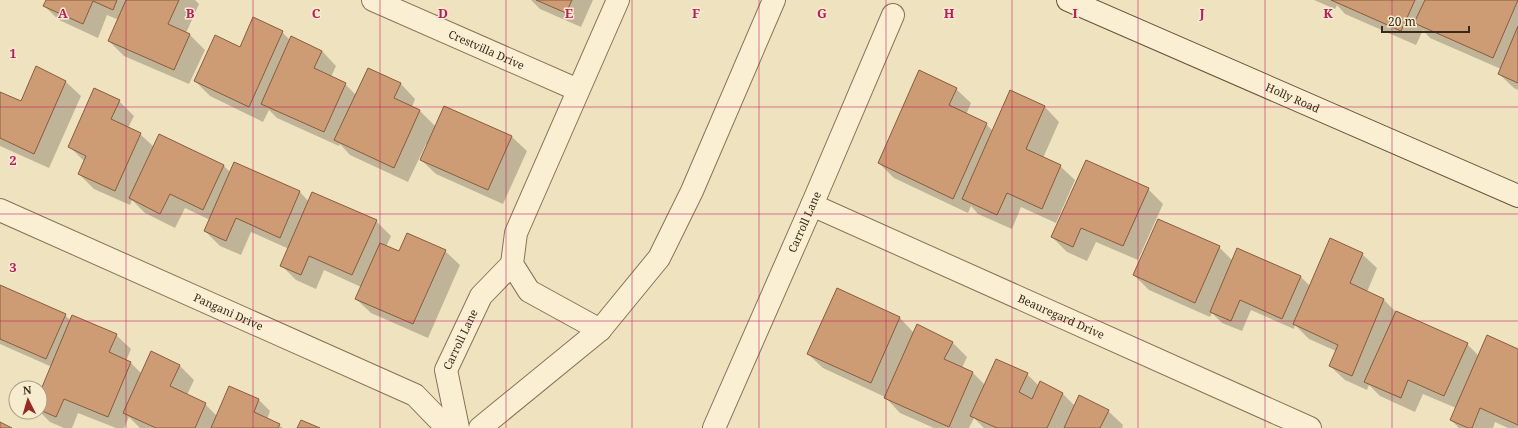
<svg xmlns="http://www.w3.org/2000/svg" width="1518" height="428" viewBox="0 0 1518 428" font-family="'Noto Serif',serif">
	<rect width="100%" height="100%" fill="#efe2bf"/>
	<g fill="#0003">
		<path d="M47 0H195L199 4 186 33 190 35 205 50 189 84 124 56 109 41 119 20 107 15 98 38 59 20 44 6Z"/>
		<path d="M531 0H593L581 27 540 9Z"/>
		<path d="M1314 0H1518V90L1514 88 1499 74 1501 69 1430 38 1423 30 1416 45 1345 14 1337 5 1335 9Z"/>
		<path d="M282 32 290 40 322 51 336 66 331 77 345 84 356 95 368 69 401 84 415 99 412 107 420 111 436 127 444 107 512 137 527 151 503 204 436 174 421 160 428 144H426L408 182 350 155 340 144 339 146 277 118 269 110 263 122 210 96 195 81 241 48Z"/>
		<path d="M37 68 66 82 81 96 49 168 0 146V93L21 103Z"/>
		<path d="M956 89 971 103 966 115 986 124 993 131 1045 107 1059 122 1043 158 1060 166 1075 180 1056 223 1021 207 1012 229 978 214 971 206 968 213 894 178 879 163Z"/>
		<path d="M119 101 134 116 128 128 140 134 154 147 159 136 224 166 231 173 235 163 300 192 309 202 376 221 391 236 386 247 400 253 445 251 460 265 428 338 371 313 356 299 361 287 324 270 316 289 296 280 281 265 289 249 251 232 241 255 220 246 205 231 210 220 185 208 175 228 145 213 132 200 130 205 94 189 79 174 84 161 69 146Z"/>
		<path d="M1148 189 1163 204 1138 260 1096 242 1087 261 1067 252 1052 237Z"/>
		<path d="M1159 220 1219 247 1233 261 1238 250 1301 277 1310 286 1362 254 1377 268 1367 292 1383 299 1396 312 1467 344 1479 356 1518 350V428H1508L1495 422 1493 428H1459L1451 420 1456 408 1423 394 1415 412 1380 396 1369 385 1367 390 1345 380 1330 366 1336 351 1309 339 1295 325 1294 329 1251 310 1242 331 1222 323 1212 313 1210 317 1149 290 1134 275Z"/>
		<path d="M0 286 65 315 71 321 116 335 131 349 126 361 130 362 142 374 179 365 194 380 187 395 205 404 217 416 230 387 259 400 270 411 267 419 279 425 283 428H140L129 417 124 428H116L78 413 72 428H64L50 422 40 412V395L52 367 0 344Z"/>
		<path d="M900 318 914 333 952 342 967 357 962 368 973 373 985 385 1027 374 1039 386 1040 383 1063 394 1075 406 1108 411 1123 425 1122 428H984L974 418 969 428H934L900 413 885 397 823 368 808 354Z"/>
	</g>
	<g fill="#ce9c74" stroke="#885c3c">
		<path d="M46 0H117L113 10 93 1 83 24 43 6Z"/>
		<path d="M126 0H179L168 24 190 34 174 70 108 41Z"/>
		<path d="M536 0H572L566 13Z"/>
		<path d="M1331 0H1415L1401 31Z"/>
		<path d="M1425 0H1518L1493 58 1414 23Z"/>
		<path d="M253 17 283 31 249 107 194 81 215 35 240 47Z"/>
		<path d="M1518 26V83L1498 74Z"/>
		<path d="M291 36 322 51 314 68 346 83 324 132 261 104Z"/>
		<path d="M36 66 66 81 34 154 0 138V92L21 101Z"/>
		<path d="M368 68 401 83 394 98 420 110 394 168 334 140Z"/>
		<path d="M919 70 957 88 949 105 987 123 953 199 878 163Z"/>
		<path d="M94 88 120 100 111 119 141 133 115 191 78 174 86 156 68 147Z"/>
		<path d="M1010 90 1045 106 1026 149 1061 165 1042 209 1007 193 997 215 962 199Z"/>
		<path d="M444 106 512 136 488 190 420 160Z"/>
		<path d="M159 134 224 165 203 210 170 194 160 214 129 198Z"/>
		<path d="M1086 160 1149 188 1123 246 1081 228 1073 247 1051 237Z"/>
		<path d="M234 162 300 191 280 238 236 218 226 241 204 231Z"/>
		<path d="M312 192 377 220 352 275 309 256 301 275 280 266Z"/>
		<path d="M1158 219 1220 246 1195 303 1133 275Z"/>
		<path d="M407 233 446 250 413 324 355 299 380 243 399 251Z"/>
		<path d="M1330 238 1363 253 1350 283 1384 299 1352 376 1329 366 1338 345 1293 324Z"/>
		<path d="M1237 248 1301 276 1282 319 1240 300 1231 321 1210 312Z"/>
		<path d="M0 285 66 314 46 359 0 339Z"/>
		<path d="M837 288 900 317 871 383 807 354Z"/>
		<path d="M1396 311 1468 343 1444 396 1408 380 1401 398 1364 382Z"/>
		<path d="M72 315 117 334 109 352 131 362 108 417 64 399 56 417 40 410V392Z"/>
		<path d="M917 324 953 342 944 359 973 372 949 427 884 398Z"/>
		<path d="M1487 335 1518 349V425L1480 408 1472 428H1468L1450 420Z"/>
		<path d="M151 351 180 365 170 386 206 403 195 428H156L123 413Z"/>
		<path d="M996 359 1028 373 1019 392 1032 399 1040 381 1063 393 1047 428H997L970 416Z"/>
		<path d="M229 386 259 399 254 412 280 424 278 428H211Z"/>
		<path d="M1079 395 1109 410 1100 428H1064Z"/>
		<path d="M301 420 320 428H297Z"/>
		<path d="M0 422 12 428H0Z"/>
	</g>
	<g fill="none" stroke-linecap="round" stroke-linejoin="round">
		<defs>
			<g id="minor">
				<path id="s1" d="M373 0 578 90"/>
				<path id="s2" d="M812 205 1310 428"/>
				<path id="s3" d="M0 210 415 395 447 428"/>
				<path d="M600 330 529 291 512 264 516 233 618 0"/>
				<path id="s4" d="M458 428 446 370 481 296 512 264"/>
				<path d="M480 428 600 330 659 258 692 191 774 0"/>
				<path id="s5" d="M714 428 812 205 893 15"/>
			</g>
			<g id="secondary">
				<path id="s6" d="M1068 0 1518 196"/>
			</g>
		</defs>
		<use href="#minor" stroke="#887257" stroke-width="24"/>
		<use href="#secondary" stroke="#6a533a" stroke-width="24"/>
		<use href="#minor" stroke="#faefd2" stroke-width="22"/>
		<use href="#secondary" stroke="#faefd2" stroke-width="22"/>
	</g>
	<path fill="none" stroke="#c2185b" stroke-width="1" stroke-opacity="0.55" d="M126 0V428M253 0V428M380 0V428M506 0V428M632 0V428M759 0V428M886 0V428M1012 0V428M1138 0V428M1265 0V428M1392 0V428M0 107H1518M0 214H1518M0 321H1518"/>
	<g text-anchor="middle" stroke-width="3" stroke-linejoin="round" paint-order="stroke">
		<g font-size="11" fill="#372a1c" stroke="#f6eccf">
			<text dy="4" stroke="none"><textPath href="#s1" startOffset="124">Crestvilla Drive</textPath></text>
			<text dy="4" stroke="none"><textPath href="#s6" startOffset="245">Holly Road</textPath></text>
			<text dy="4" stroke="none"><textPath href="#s5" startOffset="225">Carroll Lane</textPath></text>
			<text dy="4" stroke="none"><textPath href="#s3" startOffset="250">Pangani Drive</textPath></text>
			<text dy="4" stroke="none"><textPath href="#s2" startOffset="273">Beauregard Drive</textPath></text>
			<text dy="4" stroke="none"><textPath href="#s4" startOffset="93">Carroll Lane</textPath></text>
		</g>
	</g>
	<g font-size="13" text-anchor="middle" font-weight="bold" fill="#c2185b" stroke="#f6eccf" stroke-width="3" stroke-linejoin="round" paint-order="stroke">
		<text x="63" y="18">A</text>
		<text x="190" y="18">B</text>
		<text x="316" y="18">C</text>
		<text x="443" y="18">D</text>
		<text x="569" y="18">E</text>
		<text x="696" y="18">F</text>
		<text x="822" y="18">G</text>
		<text x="949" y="18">H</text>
		<text x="1075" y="18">I</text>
		<text x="1202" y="18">J</text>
		<text x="1328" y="18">K</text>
		<text x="13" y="58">1</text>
		<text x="13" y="165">2</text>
		<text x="13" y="272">3</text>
	</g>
	<g transform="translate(28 400) rotate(355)"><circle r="19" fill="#f6eccf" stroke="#aa9e87"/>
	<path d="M0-3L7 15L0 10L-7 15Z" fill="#992725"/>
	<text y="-6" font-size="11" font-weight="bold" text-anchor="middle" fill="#372a1c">N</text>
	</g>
	<path d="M1382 26v6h87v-6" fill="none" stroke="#372a1c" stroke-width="2"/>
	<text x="1388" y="26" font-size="12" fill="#372a1c" stroke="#f6eccf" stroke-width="3" paint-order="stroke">20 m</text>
</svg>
